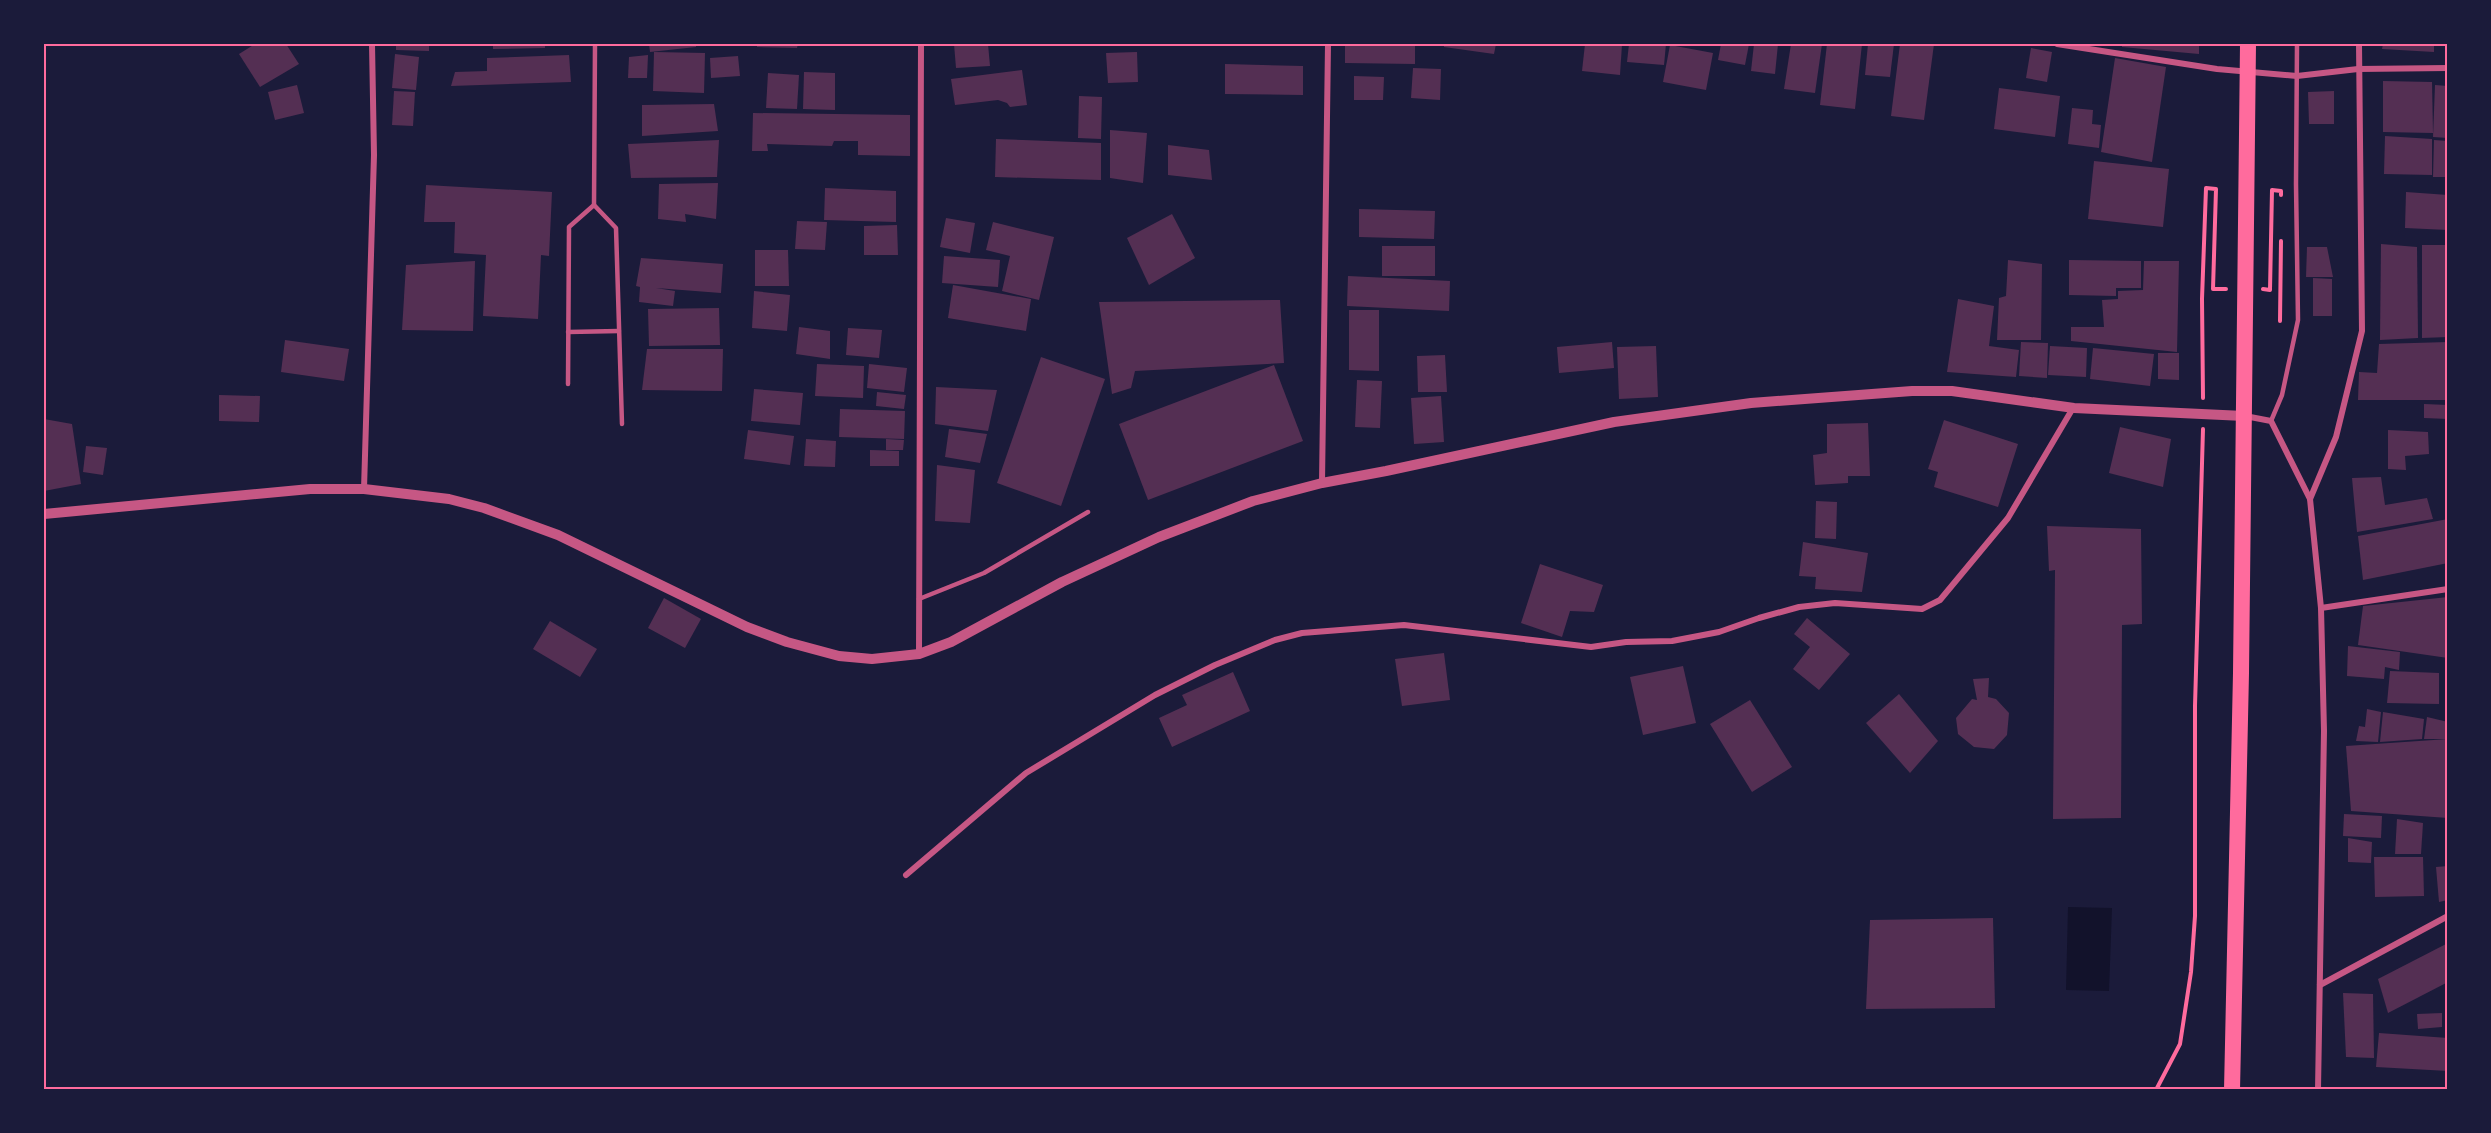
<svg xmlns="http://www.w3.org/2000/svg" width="2491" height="1133" viewBox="0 0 2491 1133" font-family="Inter,sans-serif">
	<rect width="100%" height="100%" fill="#1b1b3a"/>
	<path fill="#12122b" d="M2068 907 2112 908 2109 991 2066 990Z"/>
	<g fill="#542f53">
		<path d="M255 44H286L299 64 260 87 239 54Z"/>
		<path d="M396 44H429V51L396 50Z"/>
		<path d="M493 44H545V48L493 49Z"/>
		<path d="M649 44H696V47L650 52Z"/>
		<path d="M757 44H798L797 48 757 47Z"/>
		<path d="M954 44H988L990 66 956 68Z"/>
		<path d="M1345 44H1415V64L1345 63Z"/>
		<path d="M1444 44H1496L1494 54 1444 47Z"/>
		<path d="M1585 44H1622L1620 75 1582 71Z"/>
		<path d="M1629 44H1666L1664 65 1627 62Z"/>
		<path d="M1721 44H1749L1745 65 1718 60Z"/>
		<path d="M1754 44H1778L1775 74 1751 71Z"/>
		<path d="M1791 44H1822L1815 93 1784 89Z"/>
		<path d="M1827 44H1862L1855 109 1820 105Z"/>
		<path d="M1868 44H1894L1890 77 1865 75Z"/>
		<path d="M1900 44H1934L1924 120 1891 116Z"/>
		<path d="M2122 44H2199V54L2122 47Z"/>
		<path d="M2383 44H2434V52L2382 49Z"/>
		<path d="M1670 45 1713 53 1706 90 1663 82Z"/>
		<path d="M2031 48 2052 52 2047 82 2026 78Z"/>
		<path d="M654 52 705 53 704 93 653 91Z"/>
		<path d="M1137 52 1138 82 1108 83 1106 53Z"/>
		<path d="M395 54 419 57 416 90 392 88Z"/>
		<path d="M569 55 571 82 451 86 455 72 487 71V58Z"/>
		<path d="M648 55 647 78H628L629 57Z"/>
		<path d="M738 56 740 76 711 78 710 58Z"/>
		<path d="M2115 58 2166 67 2152 162 2101 152Z"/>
		<path d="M1225 64 1303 66V95L1225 94Z"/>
		<path d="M1413 68 1441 69 1440 100 1411 98Z"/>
		<path d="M1022 70 1027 105 1010 107 1007 103 998 100 955 105 951 79Z"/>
		<path d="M804 72 835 73V110L803 109Z"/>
		<path d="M768 73 799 75 797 109 766 108Z"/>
		<path d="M1354 76 1384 77 1383 100H1354Z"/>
		<path d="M2383 81 2432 82 2433 133 2383 132Z"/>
		<path d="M297 85 304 113 275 120 268 92Z"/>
		<path d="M2435 85 2448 86V138L2433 137Z"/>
		<path d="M1999 88 2060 96 2055 137 1994 129Z"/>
		<path d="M394 91 415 92 413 126 392 125Z"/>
		<path d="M2334 91V124H2309L2308 92Z"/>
		<path d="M1079 96 1102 97 1101 139 1078 138Z"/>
		<path d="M714 104 718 131 642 136V105Z"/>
		<path d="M2072 108 2093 110 2092 124 2101 125 2099 148 2068 144Z"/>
		<path d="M753 113 910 115V156L858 155V141H834L832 146 767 144 768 151H752Z"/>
		<path d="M1110 130 1147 133 1143 183 1110 178Z"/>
		<path d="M2385 136 2432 139V175L2384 174Z"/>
		<path d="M996 139 1101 143V180L995 177Z"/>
		<path d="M719 140 717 177 631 178 628 144Z"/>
		<path d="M2434 140 2448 141V177H2433Z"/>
		<path d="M1168 145 1209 150 1212 180 1168 175Z"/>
		<path d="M2094 161 2169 169 2163 227 2088 219Z"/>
		<path d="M718 183 716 219 685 214 686 222 658 219 659 184Z"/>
		<path d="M426 185 552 192 549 256 541 255 538 319 483 316 486 255 454 253 455 222H424Z"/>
		<path d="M825 188 896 191V222L824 220Z"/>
		<path d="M2406 192 2448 195V230L2405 228Z"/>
		<path d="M1359 209 1435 211 1434 239 1359 237Z"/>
		<path d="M1172 214 1195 258 1149 285 1127 238Z"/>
		<path d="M946 218 975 223 970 253 940 247Z"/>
		<path d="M797 221 827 222 825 250 795 249Z"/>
		<path d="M993 222 1054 237 1039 300 1002 291 1010 256 986 250Z"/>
		<path d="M897 225 898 255H864V226Z"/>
		<path d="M2381 244 2417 247 2418 338 2380 340Z"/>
		<path d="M2422 245H2448V337L2422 338Z"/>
		<rect x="1382" y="246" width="53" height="30"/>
		<path d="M2307 247H2327L2333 277H2306Z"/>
		<path d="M755 250H788L789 286H755Z"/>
		<path d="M944 256 1000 260 998 287 942 283Z"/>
		<path d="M641 258 723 264 721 293 656 288 675 291 673 306 639 302 640 287 636 286Z"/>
		<path d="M2008 260 2042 264 2041 340H1997L1999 298 2006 296Z"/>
		<path d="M2069 260 2141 261V288H2116V296L2069 295Z"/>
		<path d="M475 261 473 331 402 330 406 265Z"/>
		<path d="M2144 261H2179L2177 352 2071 341V327H2104L2102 300 2118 299V291L2143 290Z"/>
		<path d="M1348 276 1450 281 1449 311 1347 306Z"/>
		<path d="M2313 278 2332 279V316H2313Z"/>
		<path d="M953 285 1031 299 1026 331 948 318Z"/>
		<path d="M754 291 790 295 787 331 752 328Z"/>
		<path d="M1958 299 1994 306 1989 346 2019 350 2016 377 1947 372Z"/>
		<path d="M1280 300 1284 363 1135 371 1131 388 1112 394 1099 302Z"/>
		<path d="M719 308 720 345 649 346 648 309Z"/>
		<path d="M1349 310H1379V371L1349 370Z"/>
		<path d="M799 327 830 331V359L796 354Z"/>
		<path d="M848 328 882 330 879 358 846 355Z"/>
		<path d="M285 340 349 349 344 381 281 372Z"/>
		<path d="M1612 342 1614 368 1559 373 1557 347Z"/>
		<path d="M2021 342 2048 343 2047 378 2019 376Z"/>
		<path d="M2448 342V400H2358L2359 372 2377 373 2379 344Z"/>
		<path d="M1656 346 1658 397 1619 399 1617 347Z"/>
		<path d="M2050 346 2087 348 2086 377 2048 375Z"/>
		<path d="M2093 348 2154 354 2150 386 2090 379Z"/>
		<path d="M647 349H723L722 391 642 390Z"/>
		<path d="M2158 353H2179V380L2158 379Z"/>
		<path d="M1445 355 1447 392H1418L1417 356Z"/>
		<path d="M1041 357 1105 379 1061 506 997 483Z"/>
		<path d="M817 364 864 366 863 398 815 396Z"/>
		<path d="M869 364 907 368 904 392 867 388Z"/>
		<path d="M1274 365 1303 441 1148 500 1119 424Z"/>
		<path d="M1357 380 1382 381 1380 428 1355 427Z"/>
		<path d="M936 387 997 390 988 431 935 424Z"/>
		<path d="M754 389 803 393 800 425 751 421Z"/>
		<path d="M877 392 906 395 904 409 876 406Z"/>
		<path d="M219 395 260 396 259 422 219 421Z"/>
		<path d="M1441 396 1444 442 1414 444 1411 398Z"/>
		<path d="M2424 404 2448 405V419L2424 418Z"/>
		<path d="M840 409 905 411 904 439 839 437Z"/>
		<path d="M44 419 72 424 81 484 44 491Z"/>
		<path d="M1944 420 2018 444 1998 507 1934 487 1938 472 1928 469Z"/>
		<path d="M1868 423 1870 476H1848V483L1815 485 1813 455 1827 453V424Z"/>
		<path d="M2120 427 2171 439 2163 487 2109 473Z"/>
		<path d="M949 429 987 434 980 463 945 457Z"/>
		<path d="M748 430 794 436 790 465 744 459Z"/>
		<path d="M2388 430 2428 432 2429 454 2405 456 2406 470 2388 469Z"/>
		<path d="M806 439 836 441 835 467 804 466Z"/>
		<path d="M886 439 904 440 903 450H886Z"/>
		<path d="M86 446 107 448 103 475 83 472Z"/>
		<path d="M870 450 899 451V466H870Z"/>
		<path d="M937 465 975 470 970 523 935 521Z"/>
		<path d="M2381 477 2385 505 2427 498 2433 519 2357 532 2352 478Z"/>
		<path d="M1816 501 1837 502 1836 539 1815 538Z"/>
		<path d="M2448 519V563L2363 580 2358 536Z"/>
		<path d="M2047 526 2141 529 2142 624 2122 625 2121 818 2053 819 2055 570 2049 571Z"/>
		<path d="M1803 542 1868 553 1862 592 1815 589 1816 577 1799 576Z"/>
		<path d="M1540 564 1603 585 1594 612 1570 611 1562 637 1521 623Z"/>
		<path d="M2448 597V658L2358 645 2363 606Z"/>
		<path d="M664 598 701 619 685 648 648 628Z"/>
		<path d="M1807 618 1850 654 1819 690 1793 669 1810 647 1794 634Z"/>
		<path d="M550 621 597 649 580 677 533 649Z"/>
		<path d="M2348 646 2400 652 2399 670 2385 667 2384 679 2347 676Z"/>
		<path d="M1444 653 1450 700 1402 706 1395 659Z"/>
		<path d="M1683 666 1696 723 1643 735 1630 677Z"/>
		<path d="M2390 671 2439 673V704L2387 703Z"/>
		<path d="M1233 672 1250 711 1172 747 1159 718 1187 705 1182 695Z"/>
		<path d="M1989 678 1988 697 1996 699 2009 713 2007 735 1994 749 1974 747 1958 734 1956 718 1972 699 1977 700 1973 679Z"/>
		<path d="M1899 694 1938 741 1910 773 1866 723Z"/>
		<path d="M1750 700 1792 767 1752 792 1710 724Z"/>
		<path d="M2367 709 2381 712 2378 742 2356 741 2359 726 2365 727Z"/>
		<path d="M2383 712 2424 719 2422 739 2380 742Z"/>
		<path d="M2427 717 2448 722V739H2424Z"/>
		<path d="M2448 739V818L2351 811 2346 746Z"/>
		<path d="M2344 814 2382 816 2381 838 2343 836Z"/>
		<path d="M2397 819 2423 823 2421 854H2395Z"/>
		<path d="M2348 838 2372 842 2371 863 2348 862Z"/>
		<path d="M2374 857H2423L2424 896 2375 897Z"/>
		<path d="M2448 866V900L2439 902 2436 867Z"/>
		<path d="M1993 918 1995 1008 1866 1009 1870 920Z"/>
		<path d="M2448 943V982L2388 1013 2378 979Z"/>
		<path d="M2343 993 2373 994 2374 1058 2346 1057Z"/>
		<path d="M2442 1013V1027L2418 1029 2417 1014Z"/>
		<path d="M2379 1033 2448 1038V1071L2376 1067Z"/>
	</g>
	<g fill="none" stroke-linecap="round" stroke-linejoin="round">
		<g stroke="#ff6b9d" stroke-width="4">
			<path d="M2263 289 2270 290 2272 190 2281 191V195"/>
			<path d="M2280 321 2281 241"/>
			<path d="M2203 398 2202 299 2206 188 2216 189 2213 289H2226"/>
			<path d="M2156 1090 2180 1044 2191 972 2195 916V706L2203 429"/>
		</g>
		<g stroke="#c65784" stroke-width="4.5">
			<path d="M595 44 594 205 616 228 622 424"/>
			<path d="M568 332 619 331"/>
			<path d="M568 384 569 227 594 205"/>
			<path d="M2271 421 2282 395 2298 320 2296 184 2297 44"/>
			<path d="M919 599 984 573 1088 512"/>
		</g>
		<g stroke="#c65784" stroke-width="6">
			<path d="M2057 44 2217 69 2297 76 2358 69 2448 68"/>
			<path d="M2245 416 2271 421 2310 499"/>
			<path d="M1322 483 1328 44"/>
			<path d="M364 489 374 155 372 44"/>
			<path d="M2321 608 2448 589"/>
			<path d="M919 654 921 44"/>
			<path d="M906 875 1026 773 1155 695 1215 665 1275 640 1302 633 1404 625 1591 647 1626 642 1672 641 1719 632 1759 618 1799 607 1835 603 1922 609 1940 600 2008 518 2073 408"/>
			<path d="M2320 985 2448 916"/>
			<path d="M2318 1090 2324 731 2321 608 2310 499 2336 437 2362 331 2359 44"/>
		</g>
		<path stroke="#c65784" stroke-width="10" d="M44 514 310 489H364L449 499 484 508 558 535 747 627 787 642 839 656 872 659 919 654 951 642 1062 582 1159 537 1253 501 1322 483 1386 471 1614 422 1751 403 1912 391H1952L2074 408 2244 416"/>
		<path stroke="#ff6b9d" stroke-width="16" d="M2232 1090 2241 673 2248 44"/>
	</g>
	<rect width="2491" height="1133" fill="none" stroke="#1b1b3a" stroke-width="90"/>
	<rect x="45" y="45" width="2401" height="1043" fill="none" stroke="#ff6b9d" stroke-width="2"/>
</svg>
